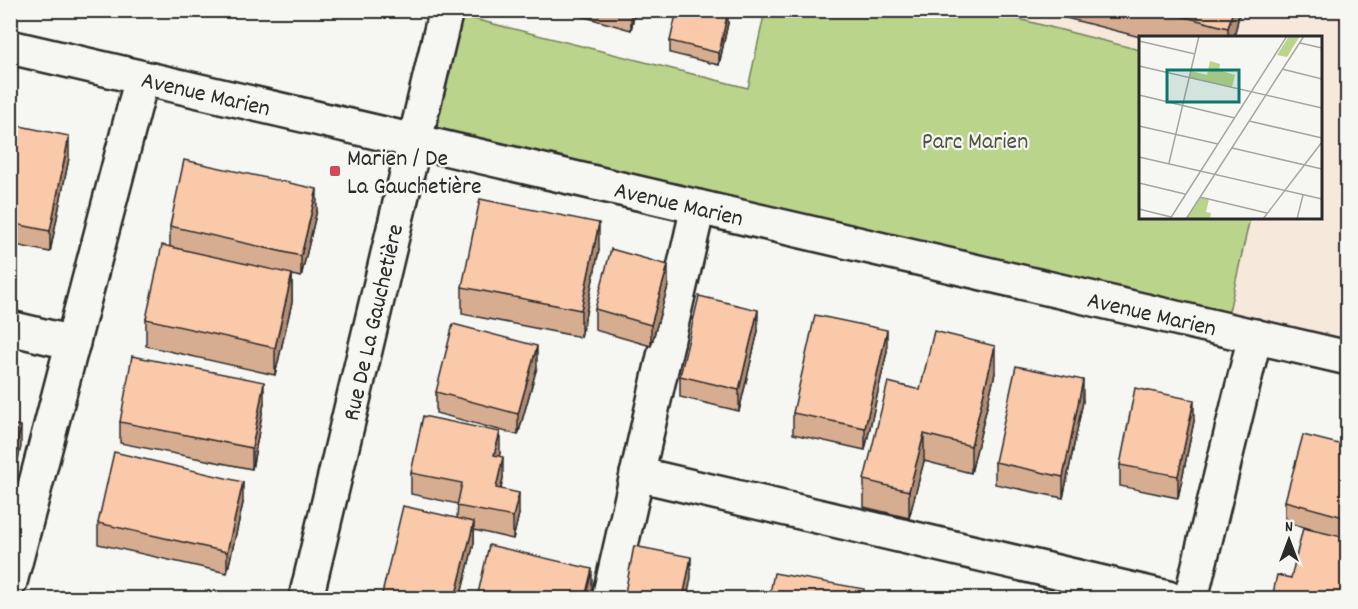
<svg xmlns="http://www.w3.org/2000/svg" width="1358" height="609" viewBox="0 0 1358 609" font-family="Dekko,sans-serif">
	<rect width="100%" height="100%" fill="#f6f6f2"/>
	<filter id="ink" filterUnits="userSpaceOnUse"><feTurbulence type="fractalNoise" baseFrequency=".0167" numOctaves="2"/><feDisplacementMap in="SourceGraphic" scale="12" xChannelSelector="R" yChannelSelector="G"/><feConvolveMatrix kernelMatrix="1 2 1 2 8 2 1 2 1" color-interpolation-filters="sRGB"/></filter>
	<g filter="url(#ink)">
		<path fill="#f7e8dc" d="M988 11H1347V358L1225 329 1250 218H1320V38H1140V50Z"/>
		<path fill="#bbd48b" stroke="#73805b" stroke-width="1.5" d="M765 11H987L1140 50V218H1250L1225 329 414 141 446 12 748 88Z"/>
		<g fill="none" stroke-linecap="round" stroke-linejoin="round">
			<defs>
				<g id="minor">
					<path d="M10 47 1348 358"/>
					<path d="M10 328 73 343"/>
					<path d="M637 474 1168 598"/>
					<path d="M10 582 142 78"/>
					<path d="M306 598 446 10"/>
					<path d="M609 598 698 207"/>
					<path d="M1191 598 1255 336"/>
				</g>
			</defs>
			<use href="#minor" stroke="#2b2b2b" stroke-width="38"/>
			<use href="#minor" stroke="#f6f6f2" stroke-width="33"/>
		</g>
		<g fill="#d7ad91" stroke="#2b2b2b" stroke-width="1.5">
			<path d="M560 10H635L631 30Z"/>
			<path d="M1035 10H1240L1234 38H1144Z"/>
			<path d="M728 23 719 65 670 53V41Z"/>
			<path d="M10 124 69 158 50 252 10 244Z"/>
			<path d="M317 210 301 277 292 275V302L275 375 146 346V319L170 247V226Z"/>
			<path d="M599 250 581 337 462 314V287Z"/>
			<path d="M668 286 651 346 595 330V309Z"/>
			<path d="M758 331 739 411 680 397V376Z"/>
			<path d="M887 351 865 450 793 434V413Z"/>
			<path d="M537 367 518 435 436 413V392Z"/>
			<path d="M995 373 971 473 924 461 909 518 864 507V480L920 390Z"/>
			<path d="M1083 401 1063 498 995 484V462Z"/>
			<path d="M264 403 252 469 120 443V422Z"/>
			<path d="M1194 421 1178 498 1120 486V465Z"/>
			<path d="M1347 446V598L1291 578 1319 531 1285 522V501Z"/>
			<path d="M500 453 499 456 503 478 501 489 519 514 513 539 474 530V543L460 598H381L457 518 458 504 411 494V473Z"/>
			<path d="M243 503 227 573 98 544V523Z"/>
		</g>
		<g fill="#af8d76" stroke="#2b2b2b" stroke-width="1.5">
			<path d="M631 10H635L631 30Z"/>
			<path d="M1233 10H1240L1234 38H1228V28Z"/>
			<path d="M728 11V23L719 65V53Z"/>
			<path d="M69 136V158L50 252V231Z"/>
			<path d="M317 189V210L301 277V256Z"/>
			<path d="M599 223V250L581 337V310Z"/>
			<path d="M668 265V286L651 346V325Z"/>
			<path d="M292 274V302L275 375V348Z"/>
			<path d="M758 310V331L739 411V390Z"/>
			<path d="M887 330V351L865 450V428Z"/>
			<path d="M537 346V367L518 435V414Z"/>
			<path d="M995 346V373L971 473V446Z"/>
			<path d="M1083 380V401L1063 498V477Z"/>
			<path d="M264 382V403L252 469V448Z"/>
			<path d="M1194 400V421L1178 498V476Z"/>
			<path d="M21 426V447L10 494V473Z"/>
			<path d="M500 432V453L494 477V455Z"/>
			<path d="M924 434V461L909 518V491Z"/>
			<path d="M503 457V478L496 509V488Z"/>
			<path d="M243 482V503L227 573V552Z"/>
			<path d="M519 493V514L513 539V517Z"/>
			<path d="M474 522V543L460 598H455Z"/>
			<path d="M691 557V578L687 598H683Z"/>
			<path d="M592 569V590L590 598H585Z"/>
		</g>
		<g fill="#fac9a9" stroke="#2b2b2b" stroke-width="1.5">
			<path d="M677 10 728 11 719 53 670 41Z"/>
			<path d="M1158 10H1233L1228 28Z"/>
			<path d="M10 124 69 136 50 231 10 223Z"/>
			<path d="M184 160 317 189 301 256 170 226Z"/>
			<path d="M480 199 599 223 581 310 462 287Z"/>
			<path d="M162 245 292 274 275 348 146 319Z"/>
			<path d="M611 249 668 265 651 325 595 309Z"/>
			<path d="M699 296 758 310 739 390 680 376Z"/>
			<path d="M815 315 887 330 865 428 793 413Z"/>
			<path d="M453 324 537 346 518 414 436 392Z"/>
			<path d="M934 331 995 346 971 446 924 434 909 491 864 480 888 382 920 390Z"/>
			<path d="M132 356 264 382 252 448 120 422Z"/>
			<path d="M1016 366 1083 380 1063 477 995 462Z"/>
			<path d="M1135 388 1194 400 1178 476 1120 465Z"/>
			<path d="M423 416 500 432 494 455 503 457 496 488 519 493 513 517 457 506 462 483 411 473Z"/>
			<path d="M10 424 21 426 10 473Z"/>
			<path d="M1303 435 1347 446V518L1285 501Z"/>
			<path d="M114 452 243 482 227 552 98 523Z"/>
			<path d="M403 506 474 522 455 598H381Z"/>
			<path d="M1303 528 1347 538V598H1272L1277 575 1291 578Z"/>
			<path d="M489 545 592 569 585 598H477Z"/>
			<path d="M634 546 691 557 683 598H624Z"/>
			<path d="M774 573 864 589 863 598H769Z"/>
		</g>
	</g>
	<rect fill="#d1495b" stroke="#f6f6f2" stroke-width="2" x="329" y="165" width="12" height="12" rx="3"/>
	<g text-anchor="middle" stroke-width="4.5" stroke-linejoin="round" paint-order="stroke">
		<g font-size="24" fill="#2b2b2b" stroke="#f6f6f2">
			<text transform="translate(206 93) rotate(13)" y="8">Avenue Marien</text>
			<text transform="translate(679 203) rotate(13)" y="8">Avenue Marien</text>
			<text transform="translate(1152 313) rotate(13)" y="8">Avenue Marien</text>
			<text transform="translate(372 322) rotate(-77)" y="8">Rue De La Gauchetière</text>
		</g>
		<g font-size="24" fill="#4f5543" stroke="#f6f6f2">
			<text x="975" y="148">Parc Marien</text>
		</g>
		<g font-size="24" fill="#2b2b2b" stroke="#f6f6f2" text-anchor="start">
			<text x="347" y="165">Marien / De<tspan x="347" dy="28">La Gauchetière</tspan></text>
		</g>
	</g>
	<g transform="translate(1139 36)">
		<rect width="183" height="183" fill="#f6f6f2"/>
		<path d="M150 0H161L148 21 138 19ZM71 25 81 28 80 34 96 39 93 51 50 42 52 35 68 39ZM61 161 70 163 67 176 72 177 71 183H47Z" fill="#bbd48b"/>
		<path fill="none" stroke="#a5a5a2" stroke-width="1.5" d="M0 5 56 18M161 7 183 12M0 30 183 72M143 33 183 43M0 59 96 82M110 85 183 102M0 90 79 108M93 112 183 133M0 121 183 163M30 127 60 0M0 147 46 158M61 161 128 177M0 173 32 181M31 183 148 0M47 183 165 0M124 183 183 106M158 183 164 159"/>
		<path fill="#0f766e" fill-opacity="0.15" stroke="#0f766e" stroke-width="3" d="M28 34H100V66H28Z"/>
		<rect width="183" height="183" fill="none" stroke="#2b2b2b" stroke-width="3"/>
	</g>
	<rect width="1358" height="609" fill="none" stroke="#f6f6f2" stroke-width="36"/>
	<rect x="18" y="18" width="1322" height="573" fill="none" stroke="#2b2b2b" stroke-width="2" filter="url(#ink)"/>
	<g transform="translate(1289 540)" stroke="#f6f6f2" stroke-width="4.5" paint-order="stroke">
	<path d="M0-4.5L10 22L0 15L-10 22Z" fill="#2b2b2b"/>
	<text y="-9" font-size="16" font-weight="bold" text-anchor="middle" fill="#2b2b2b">N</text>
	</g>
</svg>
